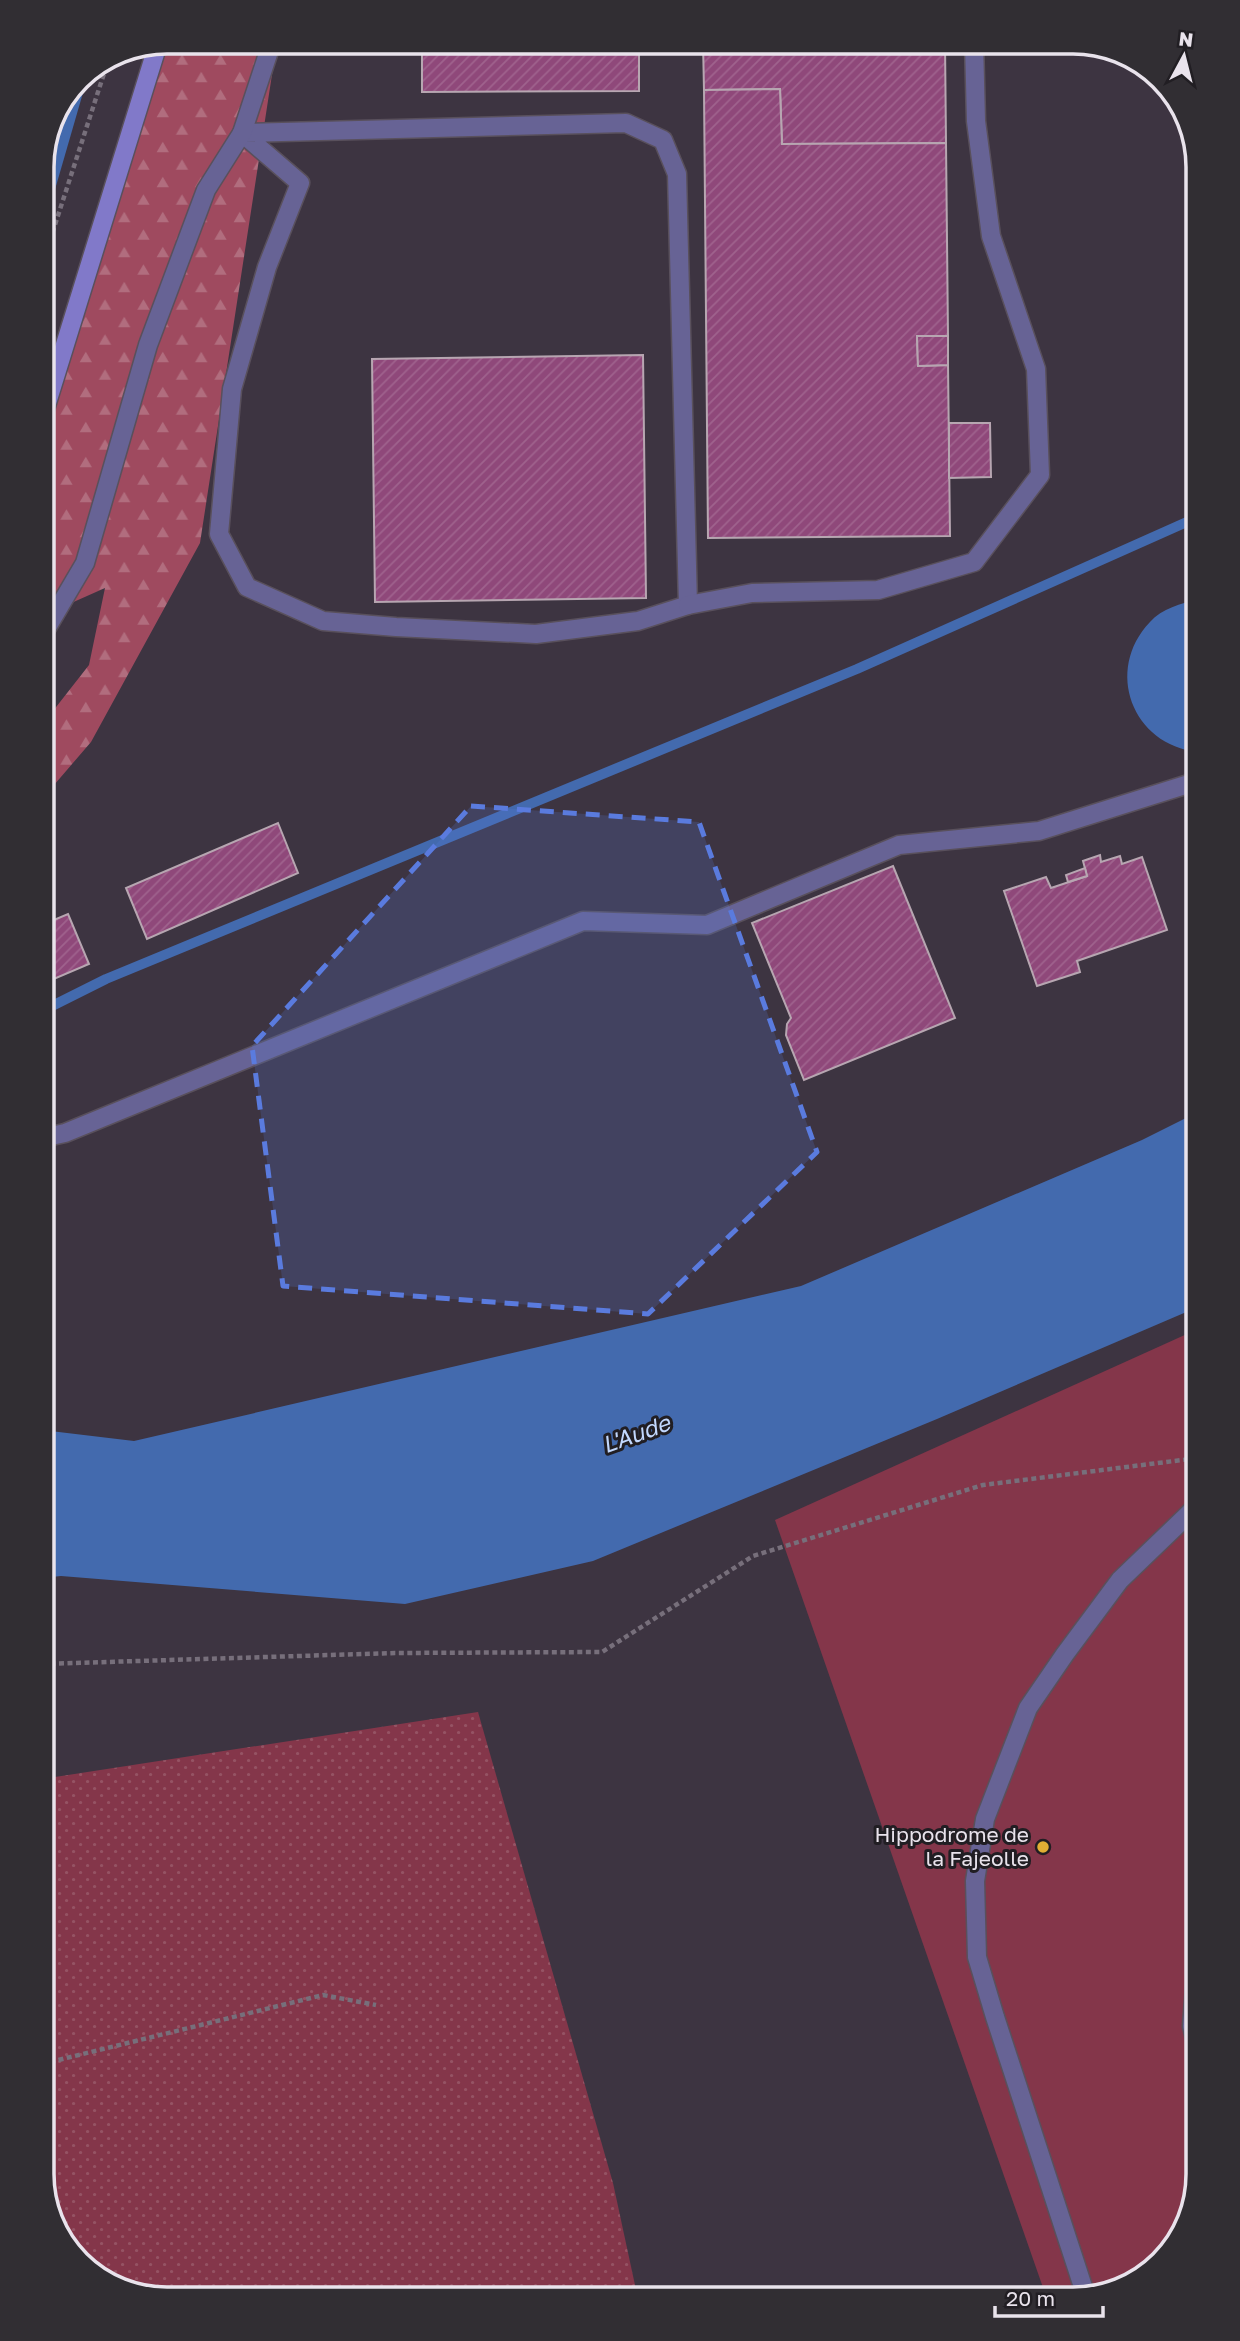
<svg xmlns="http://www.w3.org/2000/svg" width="1240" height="2341" viewBox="0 0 1240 2341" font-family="'Golos Text',sans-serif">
	<defs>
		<pattern id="grass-dots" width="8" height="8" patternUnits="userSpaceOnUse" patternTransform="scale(1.75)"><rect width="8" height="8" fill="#84364a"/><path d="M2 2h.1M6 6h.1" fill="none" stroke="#955364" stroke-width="1.8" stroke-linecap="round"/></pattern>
		<pattern id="forest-firs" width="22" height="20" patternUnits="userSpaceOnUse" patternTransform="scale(1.75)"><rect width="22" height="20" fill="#9f4a5f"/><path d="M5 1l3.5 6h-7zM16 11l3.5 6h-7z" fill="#b16d7e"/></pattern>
		<pattern id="building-hatch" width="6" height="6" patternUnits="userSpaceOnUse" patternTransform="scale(1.75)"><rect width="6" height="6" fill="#8f487a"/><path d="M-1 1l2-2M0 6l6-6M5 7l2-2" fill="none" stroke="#9f628d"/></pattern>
	</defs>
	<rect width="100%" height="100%" fill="#3d3441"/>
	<path fill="url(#grass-dots)" d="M478 1712 613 2183 638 2299H160L97 2278 52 2222 42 2174V1779Z"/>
	<path fill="url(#forest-firs)" d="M167 42H277L200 543 91 742 42 799V725L89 665 105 588 42 616V419L151 68 144 47Z"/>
	<path fill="#84364a" d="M1198 1329V2174L1177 2244 1121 2289 1073 2299H1047L775 1520Z"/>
	<g fill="#436aae">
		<path d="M89 72 43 231 42 233V160L79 78Z"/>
		<path d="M1198 599V752C1132 745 1104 670 1150 622 1162 608 1181 604 1198 599Z"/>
		<path d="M1198 818V896C1182 872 1186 843 1198 818Z"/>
		<path d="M1198 1112V1307L937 1419 593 1561 405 1604 61 1576 42 1578V1430L134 1441 801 1286 1142 1140Z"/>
	</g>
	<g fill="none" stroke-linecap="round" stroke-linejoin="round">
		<path stroke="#436aae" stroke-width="10" d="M42 1011 106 979 857 669 1198 517"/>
	</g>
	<g fill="url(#building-hatch)" stroke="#b7a6b1" stroke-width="2">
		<path d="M422 42H639V91L422 92Z"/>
		<path d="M703 42H945L946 143 782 144 780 89 704 90Z"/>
		<path d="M780 89 782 144 946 143 948 336H917L918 366 948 365 950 536 708 538 704 90Z"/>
		<path d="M917 336H948V365L918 366Z"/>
		<path d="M643 355 646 598 375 602 372 359Z"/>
		<path d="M949 423H990L991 477 949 478Z"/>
		<path d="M278 823 298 873 147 939 126 888Z"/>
		<path d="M1100 855 1101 862 1120 856 1122 864 1142 857 1167 930 1077 961 1080 972 1037 986 1004 891 1046 877 1051 888 1087 876 1083 861Z"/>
		<path d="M893 866 955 1018 804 1080 786 1035 787 1024 791 1018 752 923Z"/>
		<path d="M1085 868 1087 876 1068 882 1066 875Z"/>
		<path d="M68 914 89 964 42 984V925Z"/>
	</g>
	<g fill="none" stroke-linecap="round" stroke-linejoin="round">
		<defs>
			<g id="service">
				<path d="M626 123 663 140 677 174 688 605 638 621 536 634 396 627 323 621 247 587 219 534 232 389 267 267 300 183 242 133Z"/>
				<path d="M688 605 752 593 878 590 974 562 1040 475 1036 369 991 236 976 121 974 42"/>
				<path d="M42 636 85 563 148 345 206 190 242 133 272 42"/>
				<path d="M42 1138 65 1133 583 921 707 925 899 845 1039 831 1198 781"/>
				<path d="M1198 2051 1192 2026 1198 1949"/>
				<path d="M1086 2296 995 2017 977 1957 975 1881 985 1819 1028 1708 1065 1654 1120 1580 1198 1505"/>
			</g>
			<path id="secondary" d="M42 419 158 44"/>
		</defs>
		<use href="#service" stroke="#59505c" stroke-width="21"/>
		<use href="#secondary" stroke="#59505c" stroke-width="21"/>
		<g stroke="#776f7b" stroke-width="4.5" stroke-dasharray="5 3.5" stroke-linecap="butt">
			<path d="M42 265 109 58"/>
			<path d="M42 1664 395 1653 602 1652 753 1556 983 1485 1198 1458"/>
			<path d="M42 2064 323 1995 376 2005"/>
		</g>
		<use href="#service" stroke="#676395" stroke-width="18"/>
		<use href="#secondary" stroke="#8179c9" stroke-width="18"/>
	</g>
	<path fill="#5a7bde" fill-opacity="0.2" stroke="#5a7bde" stroke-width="5" stroke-dasharray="14 9" stroke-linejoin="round" d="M471 806 699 822 817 1152 648 1314 283 1286 252 1046Z"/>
	<circle fill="#e1af34" stroke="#211e23" stroke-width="2.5" cx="1043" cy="1847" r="7"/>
	<g text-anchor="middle" stroke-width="6" stroke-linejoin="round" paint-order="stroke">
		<g font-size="21" fill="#e9e3ec" stroke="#211e23" text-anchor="end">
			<text x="1029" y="1842">Hippodrome de<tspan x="1029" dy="24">la Fajeolle</tspan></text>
		</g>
		<g font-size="23" font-style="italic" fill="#c2d8fe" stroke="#211e23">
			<text transform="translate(636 1434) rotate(-20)" y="8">L'Aude</text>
		</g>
	</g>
	<path d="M0 0H1240V2341H0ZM167 54H1073A113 113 0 0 1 1186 167V2174A113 113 0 0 1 1073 2287H167A113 113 0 0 1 54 2174V167A113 113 0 0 1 167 54Z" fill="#312e33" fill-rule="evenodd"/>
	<path fill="none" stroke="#e9e3ec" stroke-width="3.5" d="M167 54H1073A113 113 0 0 1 1186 167V2174A113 113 0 0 1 1073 2287H167A113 113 0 0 1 54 2174V167A113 113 0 0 1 167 54Z"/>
	<g transform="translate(1184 56) rotate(7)" stroke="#211e23" stroke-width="5" paint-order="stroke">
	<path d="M0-5L12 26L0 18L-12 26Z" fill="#e9e3ec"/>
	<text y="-10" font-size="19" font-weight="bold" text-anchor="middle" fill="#e9e3ec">N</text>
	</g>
	<path d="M995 2306v10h108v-10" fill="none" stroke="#e9e3ec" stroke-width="3.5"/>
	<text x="1006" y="2306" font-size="21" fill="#e9e3ec" stroke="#211e23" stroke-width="5" paint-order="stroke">20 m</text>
</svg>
